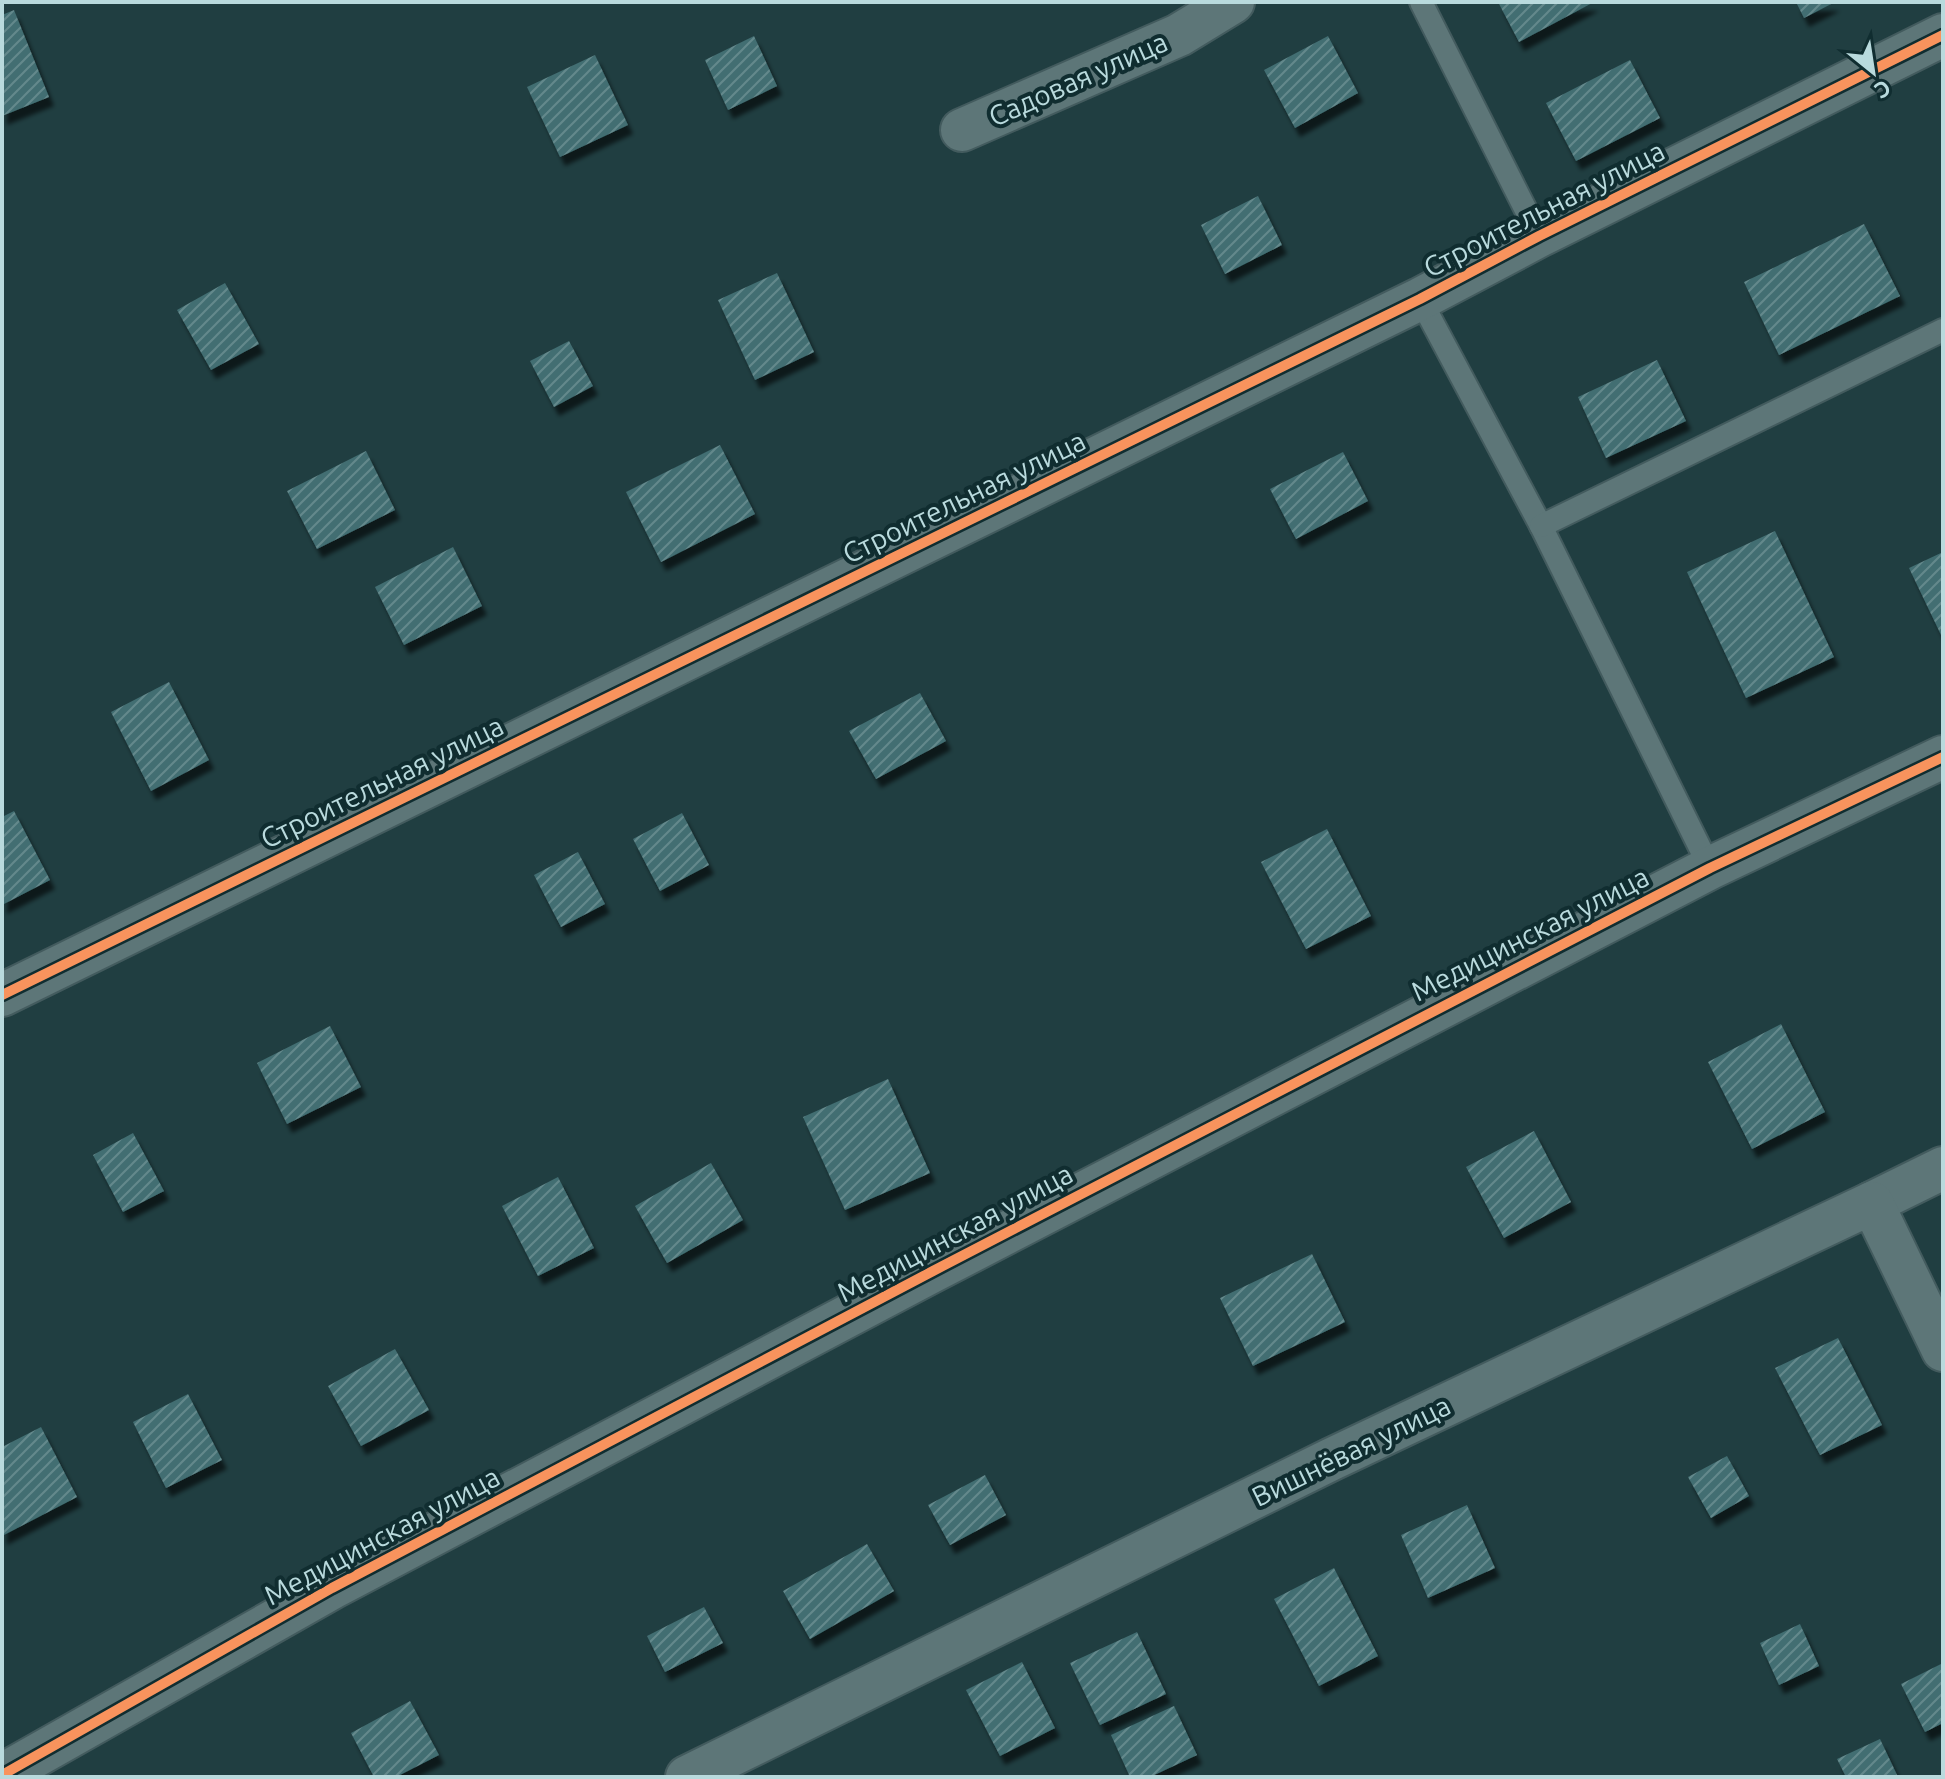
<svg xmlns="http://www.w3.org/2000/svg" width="1945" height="1779" viewBox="0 0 1945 1779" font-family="Ubuntu,sans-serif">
	<defs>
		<pattern id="building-hatch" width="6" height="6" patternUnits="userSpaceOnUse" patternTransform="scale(2)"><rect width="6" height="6" fill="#426e72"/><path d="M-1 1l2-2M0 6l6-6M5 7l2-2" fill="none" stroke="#64898c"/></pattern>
		<filter id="shadow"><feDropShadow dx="5" dy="9" stdDeviation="2" flood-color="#0009"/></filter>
	</defs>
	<rect width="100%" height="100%" fill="#203e41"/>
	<g fill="url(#building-hatch)" filter="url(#shadow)">
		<path d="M1498 2H1594L1519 42Z"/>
		<path d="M1796 2H1835L1804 18Z"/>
		<path d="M14 10 49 97 2 116V15Z"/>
		<path d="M754 36 777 86 728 110 705 60Z"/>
		<path d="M1328 36 1358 93 1295 128 1264 70Z"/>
		<path d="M595 55 628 125 560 157 527 87Z"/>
		<path d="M1630 60 1660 118 1576 161 1546 103Z"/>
		<path d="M1258 196 1282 245 1225 274 1201 225Z"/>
		<path d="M1864 224 1900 296 1779 355 1744 282Z"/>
		<path d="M777 273 814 352 755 380 718 300Z"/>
		<path d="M225 283 259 344 211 370 177 310Z"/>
		<path d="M569 341 593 386 554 407 530 361Z"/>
		<path d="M1657 360 1686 421 1606 458 1578 397Z"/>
		<path d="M720 445 755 514 661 562 626 492Z"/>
		<path d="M366 451 395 510 317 549 287 491Z"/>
		<path d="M1343 452 1368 501 1296 539 1270 489Z"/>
		<path d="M1775 531 1834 657 1746 698 1687 572Z"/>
		<path d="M453 547 482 606 404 645 375 587Z"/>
		<path d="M1943 552V639L1909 568Z"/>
		<path d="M169 682 209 760 151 791 111 712Z"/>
		<path d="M920 693 946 741 876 779 849 731Z"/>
		<path d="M14 811 50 880 2 905V817Z"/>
		<path d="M682 813 709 865 660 891 633 839Z"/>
		<path d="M1327 829 1371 916 1306 949 1261 862Z"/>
		<path d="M578 852 605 904 561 927 534 875Z"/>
		<path d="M1781 1024 1825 1112 1752 1149 1708 1062Z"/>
		<path d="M330 1026 361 1087 287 1124 257 1063Z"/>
		<path d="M888 1079 930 1173 845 1210 803 1117Z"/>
		<path d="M1534 1131 1571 1202 1504 1238 1466 1167Z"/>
		<path d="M133 1133 164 1191 123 1212 93 1155Z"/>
		<path d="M711 1163 743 1220 667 1263 635 1206Z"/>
		<path d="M558 1177 594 1248 538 1276 502 1206Z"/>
		<path d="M1312 1254 1345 1322 1253 1366 1220 1298Z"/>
		<path d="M1838 1338 1882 1425 1820 1455 1775 1368Z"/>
		<path d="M395 1349 429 1410 361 1446 328 1386Z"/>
		<path d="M188 1394 222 1460 166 1488 133 1422Z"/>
		<path d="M41 1427 77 1497 2 1536V1447Z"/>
		<path d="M1727 1456 1749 1496 1711 1518 1688 1477Z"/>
		<path d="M985 1475 1006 1515 950 1545 928 1505Z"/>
		<path d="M1467 1505 1495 1568 1428 1598 1401 1535Z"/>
		<path d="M867 1544 894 1591 810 1639 783 1591Z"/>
		<path d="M1334 1568 1378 1656 1319 1686 1274 1599Z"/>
		<path d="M704 1607 723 1643 665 1672 647 1636Z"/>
		<path d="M1800 1624 1819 1666 1779 1685 1760 1643Z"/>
		<path d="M1137 1632 1166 1694 1100 1725 1070 1663Z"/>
		<path d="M1022 1662 1055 1728 1000 1756 966 1690Z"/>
		<path d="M1943 1663V1723L1925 1732 1901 1684Z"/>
		<path d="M410 1701 439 1755 396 1777H374L351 1733Z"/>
		<path d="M1174 1706 1197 1755 1150 1777H1130L1111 1735Z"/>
		<path d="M1880 1739 1898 1777H1846L1837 1759Z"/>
	</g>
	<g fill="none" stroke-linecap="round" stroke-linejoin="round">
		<defs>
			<g id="lane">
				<path d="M1421 2 1539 236"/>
				<path d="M1420 299 1541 526 1710 868"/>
				<path d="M1541 526 1943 330"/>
			</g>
			<g id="street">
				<path d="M962 130 1179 35 1233 2"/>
				<path d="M2 995 1420 299 1539 236 1943 35"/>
				<path d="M1872 1203 1943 1168"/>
				<path d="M2 1775 332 1588 933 1271 1710 868 1943 757"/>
				<path d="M687 1777 1332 1459 1872 1203 1943 1350"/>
			</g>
		</defs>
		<use href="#lane" stroke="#435b5e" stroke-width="26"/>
		<use href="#street" stroke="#435b5e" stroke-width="46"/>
		<use href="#lane" stroke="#5d7678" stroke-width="22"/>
		<use href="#street" stroke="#5d7678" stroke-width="42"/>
		<defs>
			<g id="cycleway">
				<path d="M2 995 1420 299 1539 236 1943 35"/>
				<path d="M2 1775 332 1588 933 1271 1710 868 1943 757"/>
			</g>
		</defs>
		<use href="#cycleway" stroke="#102d30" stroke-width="15"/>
		<use href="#cycleway" stroke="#f8935d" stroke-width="10"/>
	</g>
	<g text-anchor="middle" stroke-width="8" stroke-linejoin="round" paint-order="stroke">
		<g font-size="28" fill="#b9dadd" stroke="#102d30">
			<text transform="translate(1078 79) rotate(-24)" y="10">Садовая улица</text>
			<text transform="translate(1544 209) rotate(-27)" y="10">Строительная улица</text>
			<text transform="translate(964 497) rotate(-26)" y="10">Строительная улица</text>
			<text transform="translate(382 782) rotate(-26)" y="10">Строительная улица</text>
			<text transform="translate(1530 934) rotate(-27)" y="10">Медицинская улица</text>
			<text transform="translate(955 1233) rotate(-28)" y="10">Медицинская улица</text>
			<text transform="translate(1351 1451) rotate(-26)" y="10">Вишнёвая улица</text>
			<text transform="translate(382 1536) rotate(-28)" y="10">Медицинская улица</text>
		</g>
	</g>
	<rect width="1945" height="1779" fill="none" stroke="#b9dadd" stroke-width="8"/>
	<g transform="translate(1873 72) rotate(150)" stroke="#102d30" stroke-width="6" paint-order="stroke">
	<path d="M0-6L14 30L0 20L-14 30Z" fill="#b9dadd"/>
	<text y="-12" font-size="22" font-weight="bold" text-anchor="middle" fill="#b9dadd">С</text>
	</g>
</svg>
